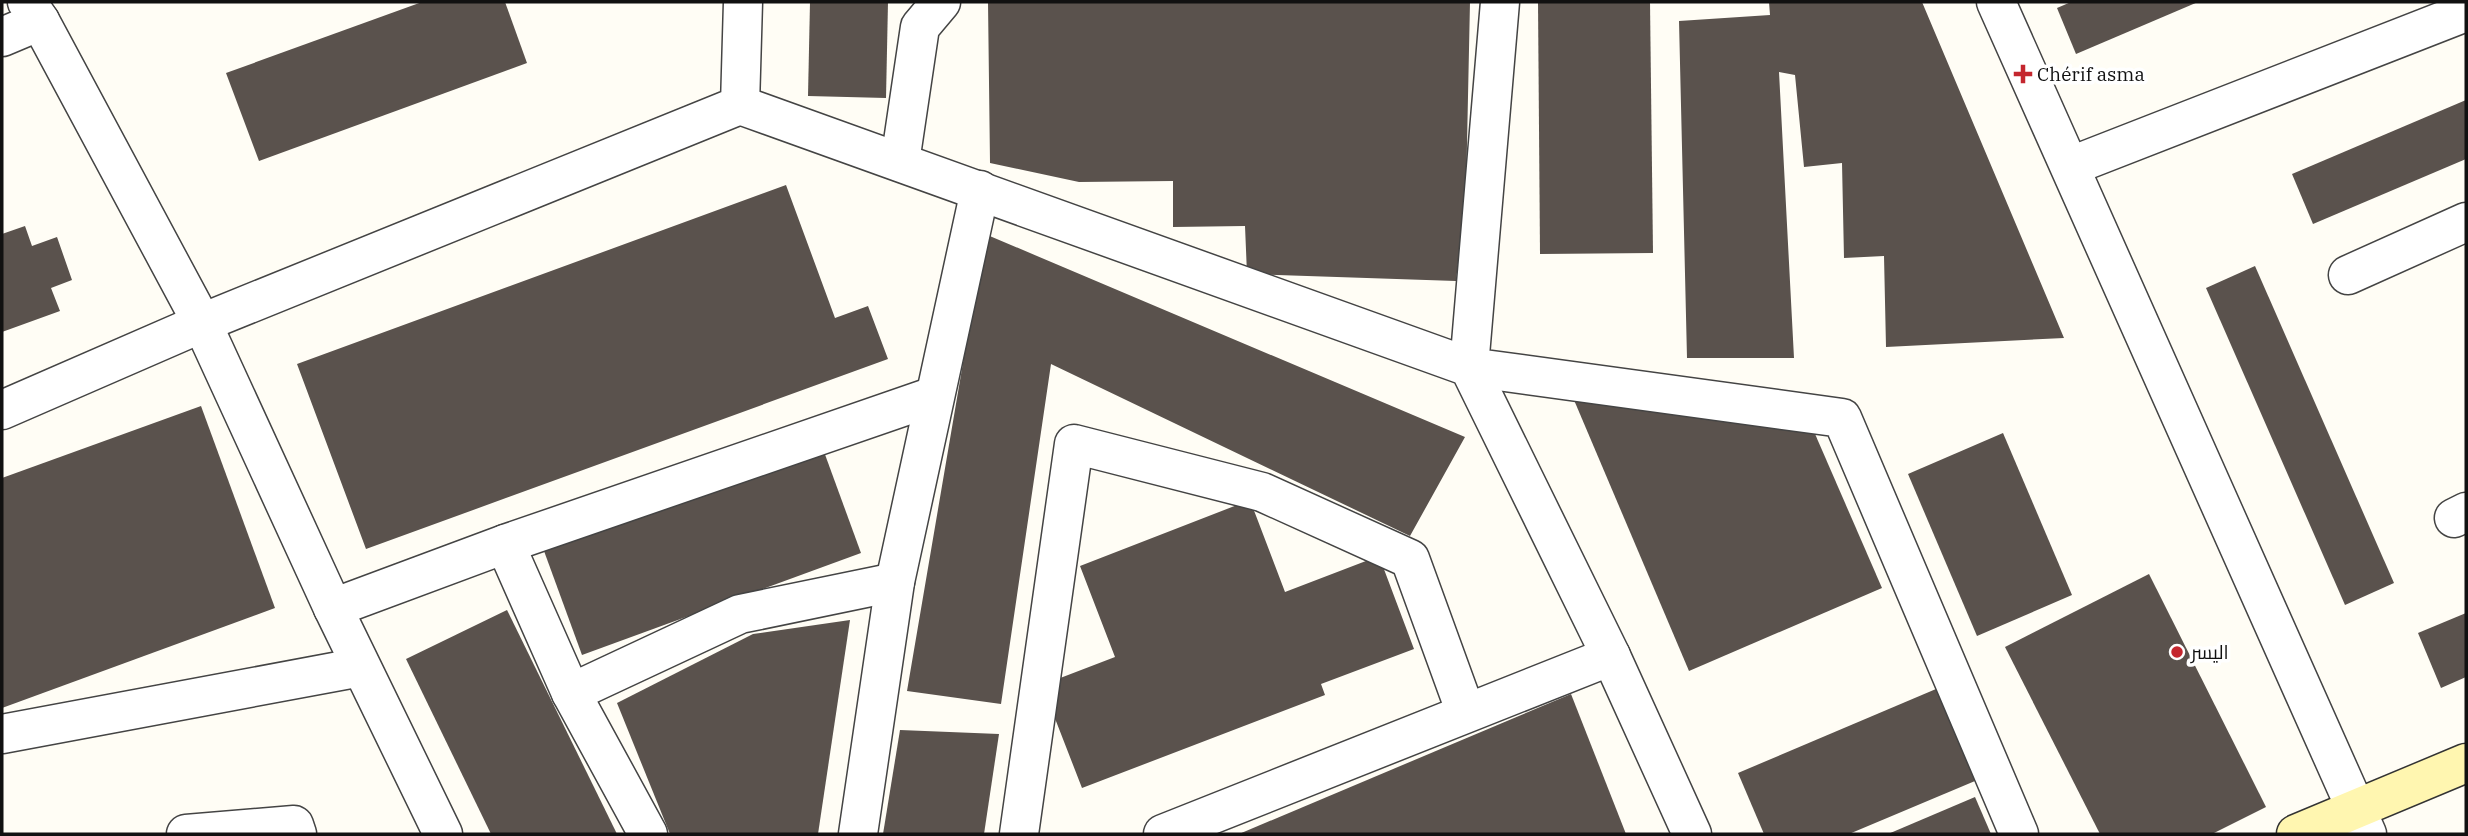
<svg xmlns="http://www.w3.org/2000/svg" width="2468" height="836" viewBox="0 0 2468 836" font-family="'IBM Plex Serif',Cairo,serif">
	<rect width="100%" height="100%" fill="#fffdf5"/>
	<g fill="#5a524d">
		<path d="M422 2H505L527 63 259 161 226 73Z"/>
		<path d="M810 2H888L886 98 808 96Z"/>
		<path d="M988 2H1470L1466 191 1456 281 1247 274 1245 226 1173 227V181L1079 182 990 163Z"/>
		<path d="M1538 2H1650L1653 253 1540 254Z"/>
		<path d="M1769 2H1922L2064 338 1886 347 1884 256 1844 258 1842 163 1804 167 1795 75 1779 72 1794 358H1687L1679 21 1770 15Z"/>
		<path d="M2071 2H2198L2076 54 2057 8Z"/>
		<path d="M2466 100V159L2313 224 2292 174Z"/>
		<path d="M786 185 835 318 868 306 888 359 366 549 297 364Z"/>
		<path d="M25 226 32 246 57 237 72 280 51 288 60 311 2 332V234Z"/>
		<path d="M985 234 1465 437 1410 536 1051 364 1001 704 907 691Z"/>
		<path d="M2255 266 2394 583 2345 605 2206 288Z"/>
		<path d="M1574 400 1812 427 1882 588 1689 671Z"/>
		<path d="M201 406 275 608 2 708V478Z"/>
		<path d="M2003 433 2072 595 1977 636 1908 474Z"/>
		<path d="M823 449 861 553 582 655 544 551Z"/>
		<path d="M1250 500 1285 592 1379 556 1414 649 1321 684 1325 695 1082 788 1042 685 1115 657 1080 566Z"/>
		<path d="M2149 574 2266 807 2212 834H2100L2005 647Z"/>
		<path d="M507 610 617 834H491L406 659Z"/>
		<path d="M2466 613V677L2441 688 2418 633Z"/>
		<path d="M850 620 818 834H670L617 703 753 634Z"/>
		<path d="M1936 689 1975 781 1849 834H1764L1738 773Z"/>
		<path d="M1571 694 1626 834H1239Z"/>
		<path d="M900 730 999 734 984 834H883Z"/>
		<path d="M1975 797 1991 834H1888Z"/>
	</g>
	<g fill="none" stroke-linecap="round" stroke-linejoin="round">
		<defs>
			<g id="minor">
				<path d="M1500 2 1469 367 1842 418 2019 834"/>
				<path d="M2 37 40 21"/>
				<path d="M740 105 1469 367 1611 656 1692 834"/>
				<path d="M900 162 920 27 941 2"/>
				<path d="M2071 166 2466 12"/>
				<path d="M2348 275 2466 222"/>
				<path d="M2 410 202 323 740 105 743 2"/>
				<path d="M2454 518 2466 512"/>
				<path d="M505 544 571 693 648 834"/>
				<path d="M333 608 505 544 934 396"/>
				<path d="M571 693 740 614 895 582"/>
				<path d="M2 734 361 667"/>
				<path d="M2356 809 2367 834"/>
				<path d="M186 834 294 825 297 834"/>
				<path d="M858 834 895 582 980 190"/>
				<path d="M1019 834 1074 444 1262 492 1410 559 1466 713"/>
				<path d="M1163 834 1611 656"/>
			</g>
			<g id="tertiary">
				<path d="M27 2 40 21 202 323 333 608 443 834"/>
				<path d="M1996 2 2356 809"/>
			</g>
			<path id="secondary" d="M2296 834 2466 763"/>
		</defs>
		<use href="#minor" stroke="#444" stroke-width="41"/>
		<use href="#tertiary" stroke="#444" stroke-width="41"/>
		<use href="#secondary" stroke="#333" stroke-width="41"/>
		<use href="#minor" stroke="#fff" stroke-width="38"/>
		<use href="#tertiary" stroke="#fff" stroke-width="38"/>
		<use href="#secondary" stroke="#fff6b0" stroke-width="38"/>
	</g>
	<g fill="#c4262e" stroke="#fff" stroke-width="2.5">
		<path d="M2019.5 63.5h7v7h7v7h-7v7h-7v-7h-7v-7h7z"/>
		<circle cx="2177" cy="652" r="7"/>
	</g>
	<g text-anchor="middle" stroke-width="7" stroke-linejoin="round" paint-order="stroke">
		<g font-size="19" fill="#111" stroke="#fff" text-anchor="start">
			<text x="2037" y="81">Chérif asma</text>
			<text x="2191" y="659">اليسر</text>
		</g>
	</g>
	<rect width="2468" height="836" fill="none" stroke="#111111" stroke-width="7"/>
</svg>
